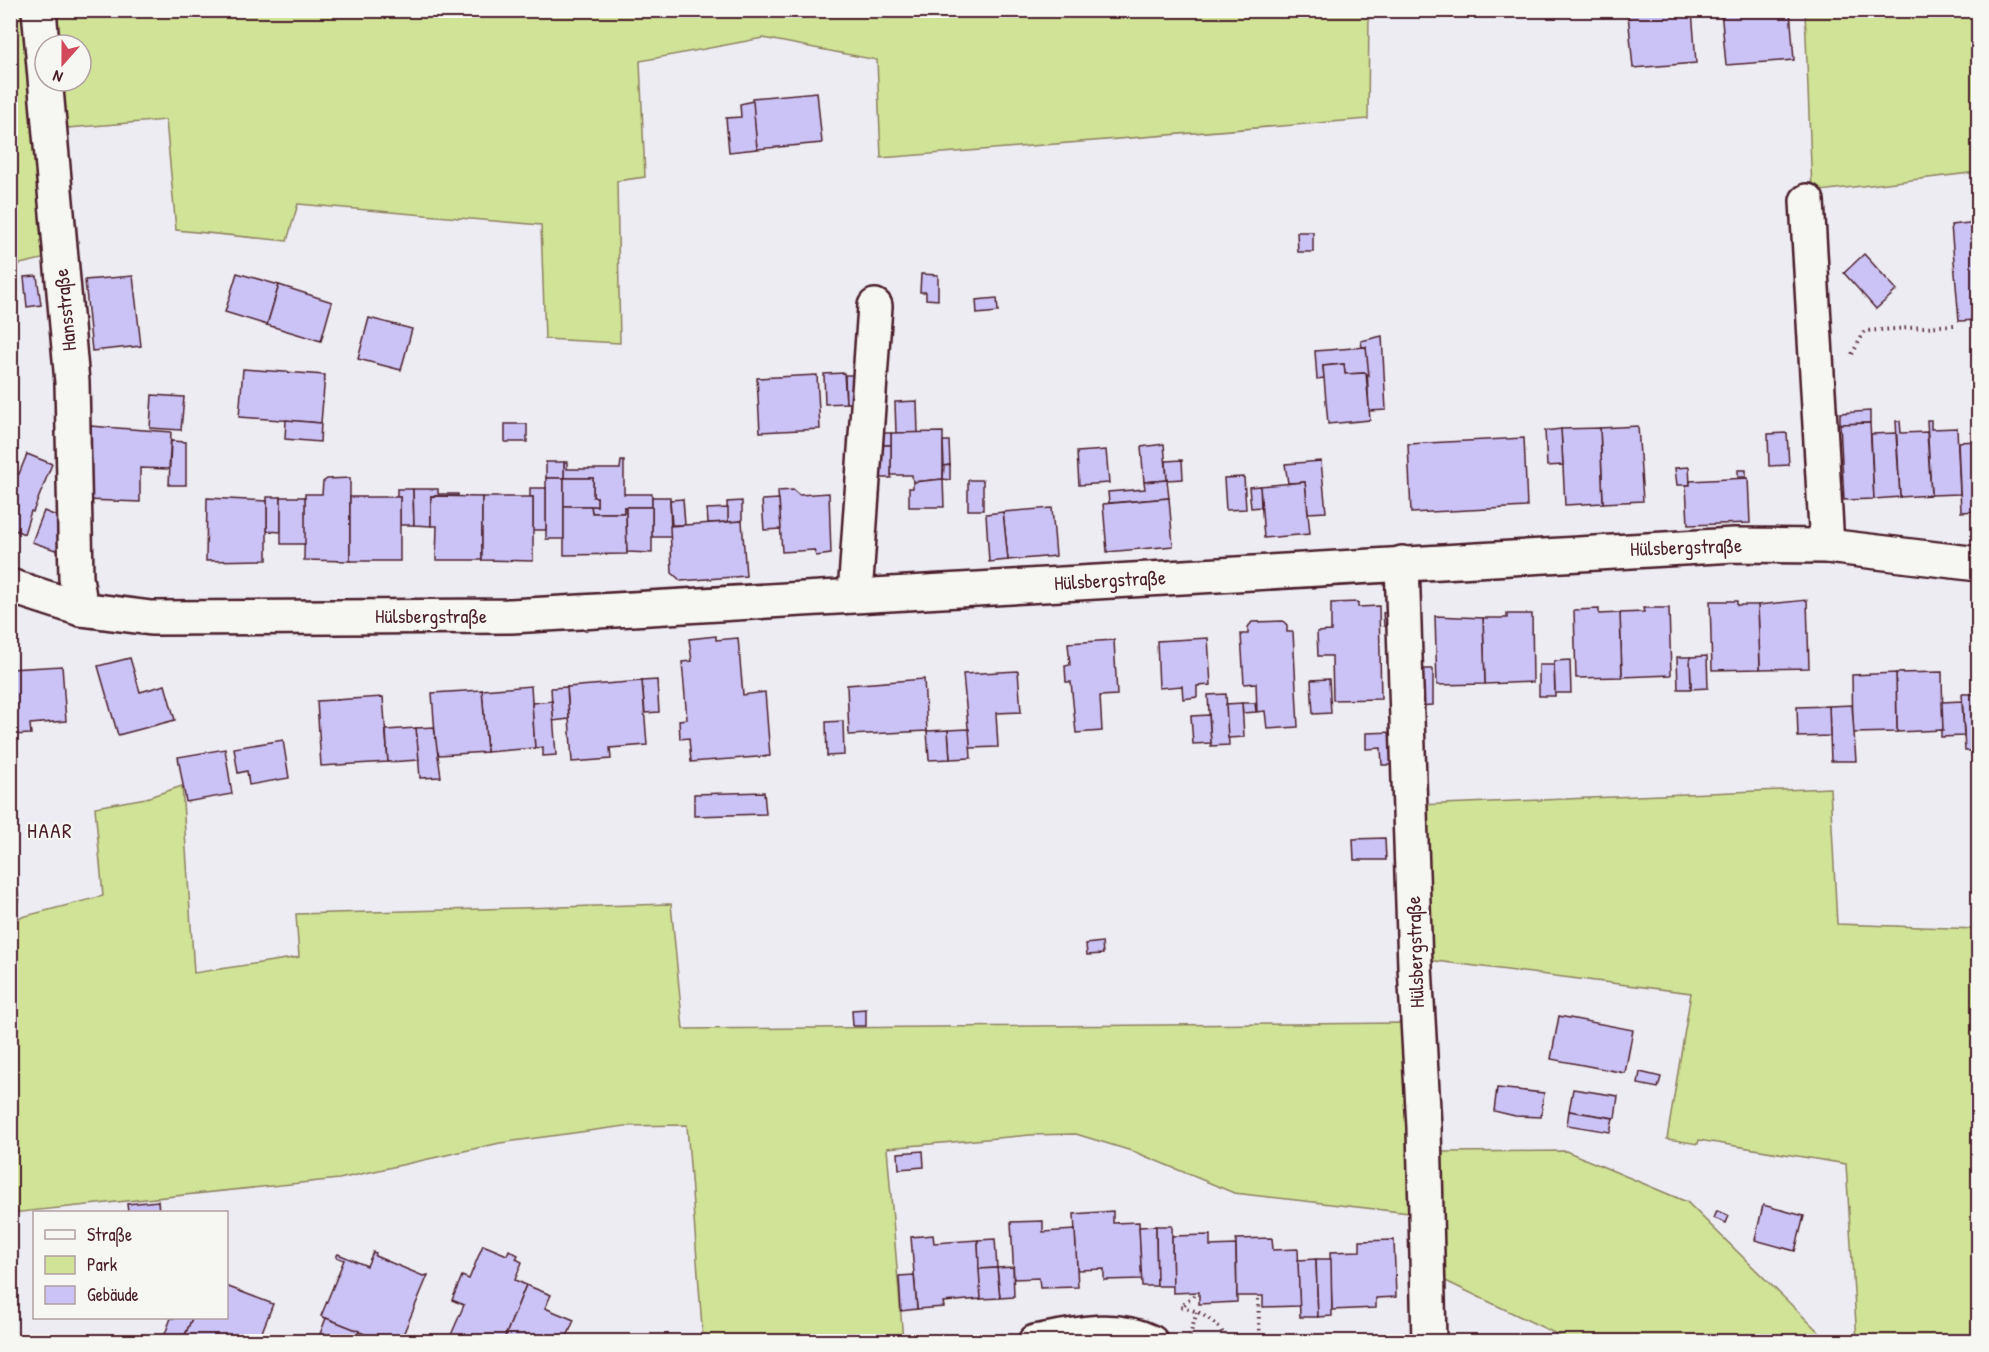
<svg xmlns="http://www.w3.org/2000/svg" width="1989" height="1352" viewBox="0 0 1989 1352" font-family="'Patrick Hand',sans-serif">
	<rect width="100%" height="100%" fill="#edecf3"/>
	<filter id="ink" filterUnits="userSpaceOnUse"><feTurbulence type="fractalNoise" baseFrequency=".0167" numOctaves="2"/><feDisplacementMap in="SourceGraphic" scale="12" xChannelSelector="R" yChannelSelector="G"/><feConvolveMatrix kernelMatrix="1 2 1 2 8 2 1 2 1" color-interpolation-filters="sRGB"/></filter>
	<g filter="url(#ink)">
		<g fill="#d0e397" stroke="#8d8161" stroke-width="1.5" fill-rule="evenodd">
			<path d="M10 11H1369L1368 119 881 158 877 60 763 38 640 61 645 177 617 181 620 343 545 339 541 225 298 204 287 241 176 230 166 120 55 129 64 254 11 266ZM45 45H81V81H45Z"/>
			<path d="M1805 11H1978V172L1812 192Z"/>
			<path d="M182 786 194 973 299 957 296 914 671 904 683 1029 1403 1023 1410 1212 1441 1189 1442 1152 1566 1151 1687 1202 1828 1341H1571L1410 1264 1409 1213 1234 1193 1135 1152 1076 1134 1030 1135 887 1148 903 1340 898 1341H703L687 1125 625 1126 500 1143 339 1179 11 1213 10 920 103 896 95 807 146 798Z"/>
			<path d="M1830 788 1837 924 1978 929V1341H1857L1846 1164 1699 1140 1698 1144 1667 1139 1691 993 1428 960 1418 805Z"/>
		</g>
		<g fill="#cbc3f5" stroke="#4a1f2b" stroke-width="1.5">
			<path d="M1669 10H1692L1696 63 1633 68 1628 14Z"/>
			<path d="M1721 10H1790L1794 60 1726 65Z"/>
			<path d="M817 92 822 143 757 149 752 98Z"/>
			<path d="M753 101 757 149 729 152 726 118 741 117 740 104Z"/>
			<path d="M1978 222V320L1959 321 1951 225Z"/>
			<path d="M1297 232H1313V252H1298Z"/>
			<path d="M1864 254 1897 290 1876 309 1844 273Z"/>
			<path d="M237 273 279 285 267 325 225 312Z"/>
			<path d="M921 274 938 275V300L926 299V292H920Z"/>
			<path d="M37 276 41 305 27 307 24 277Z"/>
			<path d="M133 276 141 346 92 351 85 280Z"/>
			<path d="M279 285 332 302 321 341 267 325Z"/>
			<path d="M997 298 998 312 977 314 976 300Z"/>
			<path d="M369 318 412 329 401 370 358 359Z"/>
			<path d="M1382 336 1386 410 1369 411 1366 347H1362L1361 341Z"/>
			<path d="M1366 347 1369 376 1366 373 1345 374 1344 364 1323 366 1324 378 1317 379 1315 351Z"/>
			<path d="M1344 364 1345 374 1366 373 1370 420 1328 424 1323 366Z"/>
			<path d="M243 369 325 375 321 423 239 417Z"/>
			<path d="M844 373 846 403 825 404 824 374Z"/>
			<path d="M817 375 820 429 760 432 757 378Z"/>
			<path d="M845 375H860L861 403H846Z"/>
			<path d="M152 395 184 397 181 430 150 428Z"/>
			<path d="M917 401 918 433H896L895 402Z"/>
			<path d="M1870 411V423L1840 424V413Z"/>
			<path d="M286 420 321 423 320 442 285 439Z"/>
			<path d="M1927 420H1931V429L1957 428 1960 494 1931 495Z"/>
			<path d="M1896 421H1900L1901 433 1927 432 1931 495 1900 497Z"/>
			<path d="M1870 423 1874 499 1844 500 1840 424Z"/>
			<rect x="505" y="424" width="22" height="18"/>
			<path d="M90 426 171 432 169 469 140 468V502L87 500Z"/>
			<path d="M1638 426 1643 501 1603 503 1600 428Z"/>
			<path d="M1600 428 1603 503 1565 505 1561 429Z"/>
			<path d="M1561 429 1563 465 1547 466 1545 431Z"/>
			<path d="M943 432V479L913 482 912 475H891V433Z"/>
			<rect x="875" y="433" width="16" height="12"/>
			<path d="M1787 433 1789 465 1769 466 1768 434Z"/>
			<path d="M1896 433 1900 497 1874 499 1871 434Z"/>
			<path d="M1524 438 1527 507 1411 513 1408 444Z"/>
			<path d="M171 441 186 442V485H169Z"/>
			<path d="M943 441H949L950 465 944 466Z"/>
			<path d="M1978 441V511L1961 512 1958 442Z"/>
			<path d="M1164 444 1167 480 1144 482 1141 447Z"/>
			<path d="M875 445H891V478H873Z"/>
			<path d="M1106 450 1109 483 1079 485 1077 452Z"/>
			<path d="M27 454 52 464 33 512 31 511 24 534 10 528V470L19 474Z"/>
			<path d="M1182 460 1183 479 1167 480 1166 461Z"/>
			<path d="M621 461H624V494H652V507H624V513H592L591 506H597V497H593V478H564V462H567V469H620Z"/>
			<path d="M1321 461 1326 512 1308 513 1305 482 1288 483 1285 464Z"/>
			<rect x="546" y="462" width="18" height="16"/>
			<path d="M950 465V480L943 479 944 466Z"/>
			<path d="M1689 467 1690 485H1677L1675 468Z"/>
			<rect x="1738" y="470" width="8" height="7"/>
			<path d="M1244 477 1246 509 1226 510 1224 478Z"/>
			<path d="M350 478V561L304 560 305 494H322L323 482 327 479Z"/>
			<rect x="546" y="478" width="18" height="61"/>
			<path d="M564 478H593V497H597V506H564Z"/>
			<path d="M1748 478 1750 523 1688 525 1686 485H1690V481Z"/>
			<path d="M943 479 944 507H909V488H913V482Z"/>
			<rect x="968" y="480" width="15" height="30"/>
			<path d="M1167 480 1169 498 1109 503 1108 492 1145 489 1144 482Z"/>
			<path d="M1305 482 1310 534 1264 538 1260 486Z"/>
			<path d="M1260 486 1261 507 1251 508 1249 487Z"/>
			<path d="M530 488H546V530H533V497H530Z"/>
			<path d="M397 489H413L414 525H400V497L397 498Z"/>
			<path d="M413 489H438V494H458V496H431V526L414 525Z"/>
			<path d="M793 490 799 495 829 493 831 554 816 556 814 550 782 552 778 491Z"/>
			<path d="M431 496 482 497V560H436L437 526H431Z"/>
			<path d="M267 497H281V532L267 531Z"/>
			<rect x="281" y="497" width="24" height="47"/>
			<rect x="350" y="497" width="50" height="64"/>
			<path d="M482 497H533V561L482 560Z"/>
			<path d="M652 497H670L671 537H652Z"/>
			<path d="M207 498 267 501V560L206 561Z"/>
			<path d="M1169 498 1173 546 1107 552 1103 504Z"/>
			<path d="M683 499 685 525H672L670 500Z"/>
			<path d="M779 499 781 529 764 530 762 500Z"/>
			<path d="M742 501V521L728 522 727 502Z"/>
			<path d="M564 506H591L592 513H624V507H626L627 554 564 555Z"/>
			<path d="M626 507H652V553L627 552Z"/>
			<path d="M728 508V522L708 523 707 509Z"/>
			<path d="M1052 508 1056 556 1008 560 1003 512Z"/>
			<path d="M44 511 64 519V553L32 542Z"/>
			<path d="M1003 512 1008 560 989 562 986 514Z"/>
			<path d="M742 521 746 576 681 581 672 573 670 526Z"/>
			<path d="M1807 600 1809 668 1760 669 1758 605Z"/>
			<path d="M1710 601H1737V605H1758L1760 669 1712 670Z"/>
			<path d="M1358 602V607L1379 606 1381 699 1333 700 1332 656H1318L1317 632 1331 631V603Z"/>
			<path d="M1643 608H1669L1671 675 1622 677 1620 613 1644 612Z"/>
			<path d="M1599 609V614L1620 613 1622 677 1576 678 1574 610Z"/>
			<path d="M1390 612 1391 626H1384L1383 613Z"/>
			<path d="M1507 614H1532L1533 682 1485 684 1483 618H1507Z"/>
			<path d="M1435 616 1483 618 1485 684 1437 685Z"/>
			<path d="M1283 621 1287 625V632H1293L1298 727 1267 729 1265 711 1257 712 1256 683 1244 684 1241 634H1248V627L1252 622Z"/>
			<path d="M716 636V640L738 638 743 695 765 692 770 756 691 762 689 738 680 739 679 720 687 719 682 662 692 661 689 639Z"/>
			<path d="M1208 638 1211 685 1197 686V697L1183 699 1182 686 1159 688 1157 641Z"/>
			<path d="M1114 640 1117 695 1100 696 1102 731 1076 733 1071 682H1066L1065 666 1070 665 1068 643Z"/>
			<path d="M1707 656 1708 688 1691 689 1690 657Z"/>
			<path d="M1677 657H1690L1691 689H1678Z"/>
			<path d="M130 658 140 692 165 685 175 720 118 735 98 666Z"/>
			<path d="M1570 660 1571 693H1555L1554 661Z"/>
			<path d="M1539 665H1554L1555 696H1539Z"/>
			<path d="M62 666 66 721 30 724 31 734 10 735V669Z"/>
			<path d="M1416 669H1433V705L1417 706Z"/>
			<path d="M1018 671 1021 712 996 713 998 747 970 748 963 674Z"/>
			<path d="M1942 672 1943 730 1897 732 1896 673Z"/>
			<path d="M1896 673 1897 732 1853 733 1852 675Z"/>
			<path d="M924 679 927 731 849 735 847 685Z"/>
			<path d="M1329 679 1331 713 1313 714 1311 680Z"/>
			<path d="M657 680 659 712 645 713 642 681Z"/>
			<path d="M642 681 647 745 610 748 611 759 572 762 567 687Z"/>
			<path d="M531 686 535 748 487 752 482 690Z"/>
			<path d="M567 687 569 719 553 721 551 688Z"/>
			<path d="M482 690 487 752 439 755 436 747 432 693Z"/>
			<path d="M1226 694 1229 745 1211 746 1208 695Z"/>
			<path d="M1962 694H1978V751H1965Z"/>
			<path d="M383 697 388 762 321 766 317 701Z"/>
			<path d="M552 701 556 755 543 756V747L535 748 532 703Z"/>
			<path d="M1962 701 1964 736 1941 737V730H1943L1942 702Z"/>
			<path d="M1242 703H1255L1256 712 1243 713Z"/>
			<path d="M1242 703 1244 737 1228 738 1226 704Z"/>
			<path d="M1852 705 1856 761H1831L1829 706Z"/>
			<path d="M1829 706 1830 736 1798 737 1797 707Z"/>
			<path d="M1209 715 1211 743 1193 744 1191 716Z"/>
			<path d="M843 721 844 755 827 756 826 722Z"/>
			<path d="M434 727 441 777 420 778 416 728Z"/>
			<path d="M416 728 419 760 388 762 386 730Z"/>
			<path d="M969 729 971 758 950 759 948 730Z"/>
			<path d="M948 730 950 759 929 760 927 731Z"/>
			<path d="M1396 732 1398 765H1382L1381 748 1366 749V733Z"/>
			<path d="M283 740 289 778 249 785 247 771 238 773 234 748Z"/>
			<path d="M225 749 232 794 186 802 178 757Z"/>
			<path d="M764 792 766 814 694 816V794Z"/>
			<path d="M1385 838 1386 860H1354L1353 839Z"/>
			<path d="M17 884 19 901 10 902V885Z"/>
			<path d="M1102 942 1103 954 1087 955 1086 944Z"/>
			<path d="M866 1009V1026H853L852 1010Z"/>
			<path d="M1559 1016 1633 1030 1625 1073 1551 1059Z"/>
			<path d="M1640 1072 1661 1077 1658 1088 1638 1084Z"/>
			<path d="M1497 1088 1544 1093 1541 1117 1515 1116 1494 1111Z"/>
			<path d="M1573 1089 1618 1096 1615 1118 1569 1111Z"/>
			<path d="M1569 1111 1613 1118 1610 1132 1567 1125Z"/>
			<path d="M923 1151 924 1167 899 1169 898 1153Z"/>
			<path d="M158 1201 159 1212H128L127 1204Z"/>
			<path d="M1763 1205 1804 1216 1795 1251 1755 1240Z"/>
			<path d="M1113 1211V1223L1139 1222 1142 1279 1104 1280V1269L1077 1270 1074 1214Z"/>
			<path d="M1717 1211 1729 1216 1726 1223 1714 1218Z"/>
			<path d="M1043 1221V1232L1075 1230 1078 1287 1040 1288 1039 1278 1014 1279 1011 1222Z"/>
			<path d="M1156 1226 1157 1286H1142L1139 1227Z"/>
			<path d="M1156 1226H1172L1173 1286H1157Z"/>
			<path d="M933 1235 934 1243 978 1240 981 1299 943 1302 944 1307 917 1309 911 1237Z"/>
			<path d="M1210 1235V1246L1236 1245 1237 1302 1199 1304V1292L1173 1293 1172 1236Z"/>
			<path d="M1272 1238 1273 1250 1298 1249 1300 1306 1263 1307V1296H1237L1236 1239Z"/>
			<path d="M995 1239 997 1268 979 1269 978 1240Z"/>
			<path d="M1394 1240 1396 1297 1376 1298V1308L1332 1310 1330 1252 1360 1251V1241Z"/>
			<path d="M483 1245 507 1255 509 1250 518 1255 516 1259 522 1262 515 1280 526 1285 503 1342H448L464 1305 452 1300 462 1276 469 1279Z"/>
			<path d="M373 1252 376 1253 375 1256 423 1276 428 1275 400 1342H384L321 1316 344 1260 336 1257 338 1254 367 1266Z"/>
			<path d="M1316 1259 1318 1317H1300L1298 1260Z"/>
			<path d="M1316 1259H1331L1332 1316 1318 1317Z"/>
			<path d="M1013 1267 1014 1297 1000 1298 997 1268Z"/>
			<path d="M997 1268 1000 1298 981 1299 979 1269Z"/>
			<path d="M914 1275 917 1309 901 1311 899 1276Z"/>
			<path d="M526 1285 551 1295 545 1308 574 1320 565 1342H503Z"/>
			<path d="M226 1286 273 1304 258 1342H182L192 1318H226Z"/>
			<path d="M171 1318H192L182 1342H162Z"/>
			<path d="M326 1318 359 1331 355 1342H317Z"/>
		</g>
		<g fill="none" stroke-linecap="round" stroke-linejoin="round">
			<defs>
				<g id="minor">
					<path d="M39 10 72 382 76 578 81 609"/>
					<path d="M1807 201 1827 546"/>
					<path d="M1402 563 1415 966 1424 1127 1429 1342"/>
					<path d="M10 586 81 609 151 618 511 616 1734 545 1827 546 1978 564"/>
					<path d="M855 595 875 306"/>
					<path d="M1035 1342C1074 1335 1114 1324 1151 1342"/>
				</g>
			</defs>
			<use href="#minor" stroke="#4a1f2b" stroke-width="38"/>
			<g stroke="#4a1f2b" stroke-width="4" stroke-dasharray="1.5 4.5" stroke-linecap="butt">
				<path d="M1852 354 1865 331 1954 325"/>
				<path d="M1194 1295 1181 1307C1202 1311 1219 1323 1228 1342"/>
				<path d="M1258 1299 1260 1342"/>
				<path d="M1188 1342 1197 1312"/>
			</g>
			<use href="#minor" stroke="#f6f6f2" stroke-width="33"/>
		</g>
	</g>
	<g text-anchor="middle" stroke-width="4.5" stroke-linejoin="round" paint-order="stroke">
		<g font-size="20" fill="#4a1f2b" stroke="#f6f6f2">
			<text transform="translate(65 310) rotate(-96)" y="7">Hansstraße</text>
			<text transform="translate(1686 547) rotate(-2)" y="7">Hülsbergstraße</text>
			<text transform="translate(1110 580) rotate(-3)" y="7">Hülsbergstraße</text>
			<text x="431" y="623">Hülsbergstraße</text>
			<text transform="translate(1415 952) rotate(-92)" y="7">Hülsbergstraße</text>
		</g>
		<g font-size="21" letter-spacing="1.5" fill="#4a1f2b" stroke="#f6f6f2">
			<text x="50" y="838">HAAR</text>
		</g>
	</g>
	<rect width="1989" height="1352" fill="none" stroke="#f6f6f2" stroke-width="36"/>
	<rect x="18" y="18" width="1953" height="1316" fill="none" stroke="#4a1f2b" stroke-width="2" filter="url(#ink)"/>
	<rect x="33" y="1211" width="195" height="108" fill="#f6f6f2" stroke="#b1a0a2" stroke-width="1.5"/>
	<rect x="45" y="1230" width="30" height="9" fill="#f6f6f2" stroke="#b1a0a2" stroke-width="1.5"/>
	<text x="87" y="1241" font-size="18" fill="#4a1f2b">Straße</text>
	<rect x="45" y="1256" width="30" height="18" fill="#d0e397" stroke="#b1a0a2" stroke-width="1.5"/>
	<text x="87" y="1271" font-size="18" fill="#4a1f2b">Park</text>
	<rect x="45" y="1286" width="30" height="18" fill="#cbc3f5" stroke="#b1a0a2" stroke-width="1.5"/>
	<text x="87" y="1301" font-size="18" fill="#4a1f2b">Gebäude</text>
	<g transform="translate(63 63) rotate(201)"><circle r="28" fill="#f6f6f2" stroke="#b1a0a2" stroke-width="1.5"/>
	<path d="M0-4.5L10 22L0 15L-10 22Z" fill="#d1495b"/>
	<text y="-9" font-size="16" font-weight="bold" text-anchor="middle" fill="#4a1f2b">N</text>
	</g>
</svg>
